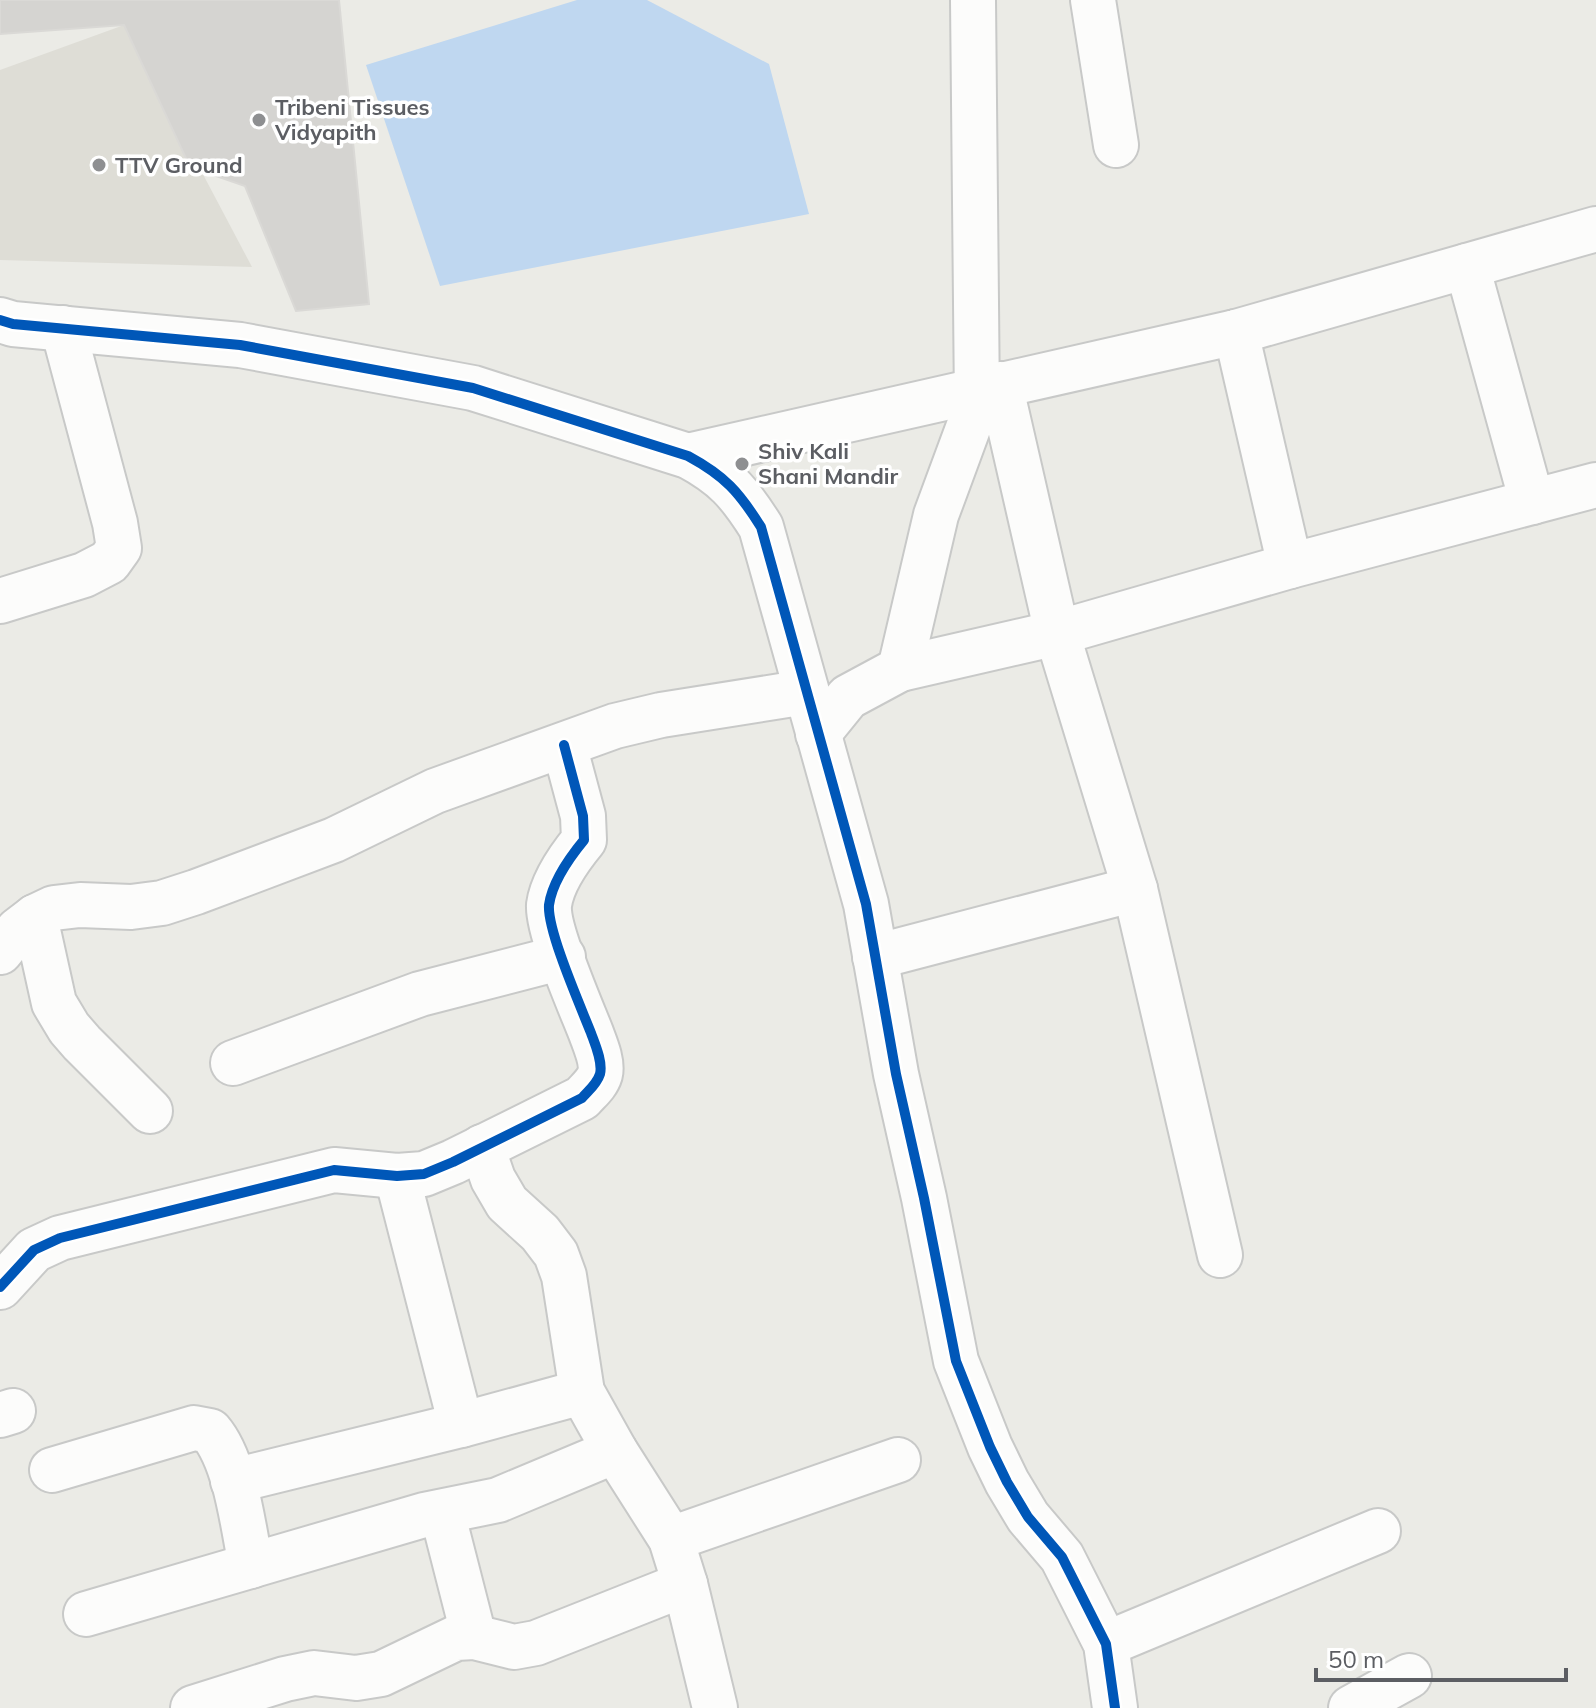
<svg xmlns="http://www.w3.org/2000/svg" width="1596" height="1708" viewBox="0 0 1596 1708" font-family="Mulish,sans-serif">
	<rect width="100%" height="100%" fill="#ebebe6"/>
	<path fill="#deddd6" d="M124 25 252 267 0 260V70Z"/>
	<path fill="#bfd7f0" d="M577 0H647L769 64 809 214 440 286 366 65Z"/>
	<path fill="#d5d4d1" stroke="#dad9d6" stroke-width="2" d="M0 0H339L369 304 296 311 245 186 190 167 124 25 0 34Z"/>
	<g fill="none" stroke-linecap="round" stroke-linejoin="round">
		<defs>
			<g id="minor">
				<path d="M1093 0 1116 145"/>
				<path d="M1467 266 1532 502"/>
				<path d="M0 320 13 324 240 345 473 388 688 456C725 476 739 492 761 527L866 904 896 1074 924 1198 956 1361 990 1447 1007 1482 1028 1517 1062 1557 1106 1644 1115 1708"/>
				<path d="M1236 332 1290 566"/>
				<path d="M1000 384 1057 633 1135 889 1220 1255"/>
				<path d="M688 456 1236 332 1596 229"/>
				<path d="M0 601 84 575 109 562 119 548 115 523 63 328"/>
				<path d="M900 669 1057 633 1290 566 1596 485"/>
				<path d="M818 734 848 697 900 669 936 515 977 404 973 0"/>
				<path d="M35 917 54 1003 69 1028 82 1043 150 1111"/>
				<path d="M0 952 18 930 35 917 54 908 80 905 131 907 162 903 196 892 334 840 435 791 615 726 661 715 806 692"/>
				<path d="M875 957 1135 889"/>
				<path d="M233 1063 420 994 563 957"/>
				<path d="M482 1147 493 1179 507 1203 540 1233 556 1254 564 1276 582 1392 615 1451 671 1539 685 1584 715 1708"/>
				<path d="M397 1176 461 1425"/>
				<path d="M0 1287 34 1250 60 1238 334 1170 397 1176 424 1174 453 1162 582 1098C589 1090 597 1084 600 1074 603 1062 595 1044 591 1033 580 1005 547 930 549 905 552 883 570 857 584 840L583 816 564 745"/>
				<path d="M0 1415 13 1411"/>
				<path d="M52 1470 194 1428 210 1431C236 1461 243 1526 251 1566"/>
				<path d="M233 1481 461 1425 582 1392"/>
				<path d="M442 1512 474 1637"/>
				<path d="M671 1539 898 1460"/>
				<path d="M86 1614 424 1515 498 1500 615 1451"/>
				<path d="M1106 1644 1378 1531"/>
				<path d="M193 1708 285 1679 314 1673 356 1678 381 1674 456 1638 474 1637 514 1647 536 1643 685 1584"/>
				<path d="M1351 1708 1409 1676"/>
			</g>
		</defs>
		<use href="#minor" stroke="#c8c9c8" stroke-width="48"/>
		<use href="#minor" stroke="#fcfcfb" stroke-width="44"/>
		<defs>
			<g id="cycleway">
				<path d="M0 320 13 324 240 345 473 388 688 456C725 476 739 492 761 527L866 904 896 1074 924 1198 956 1361 990 1447 1007 1482 1028 1517 1062 1557 1106 1644 1115 1708"/>
				<path d="M0 1287 34 1250 60 1238 334 1170 397 1176 424 1174 453 1162 582 1098C589 1090 597 1084 600 1074 603 1062 595 1044 591 1033 580 1005 547 930 549 905 552 883 570 857 584 840L583 816 564 745"/>
			</g>
		</defs>
		<use href="#cycleway" stroke="#fff" stroke-width="15"/>
		<use href="#cycleway" stroke="#0057b8" stroke-width="10"/>
	</g>
	<g fill="#8e8f91" stroke="#fff" stroke-width="3">
		<circle cx="259" cy="120" r="8"/>
		<circle cx="99" cy="165" r="8"/>
		<circle cx="742" cy="464" r="8"/>
	</g>
	<g text-anchor="middle" stroke-width="7" stroke-linejoin="round" paint-order="stroke">
		<g font-size="22" font-weight="bold" fill="#5c5e63" stroke="#fff" text-anchor="start">
			<text x="275" y="115">Tribeni Tissues<tspan x="275" dy="25">Vidyapith</tspan></text>
			<text x="115" y="173">TTV Ground</text>
			<text x="758" y="459">Shiv Kali<tspan x="758" dy="25">Shani Mandir</tspan></text>
		</g>
	</g>
	<path d="M1316 1668v12h250v-12" fill="none" stroke="#5c5e63" stroke-width="4"/>
	<text x="1328" y="1668" font-size="24" fill="#5c5e63" stroke="#ffffff" stroke-width="6" paint-order="stroke">50 m</text>
</svg>
